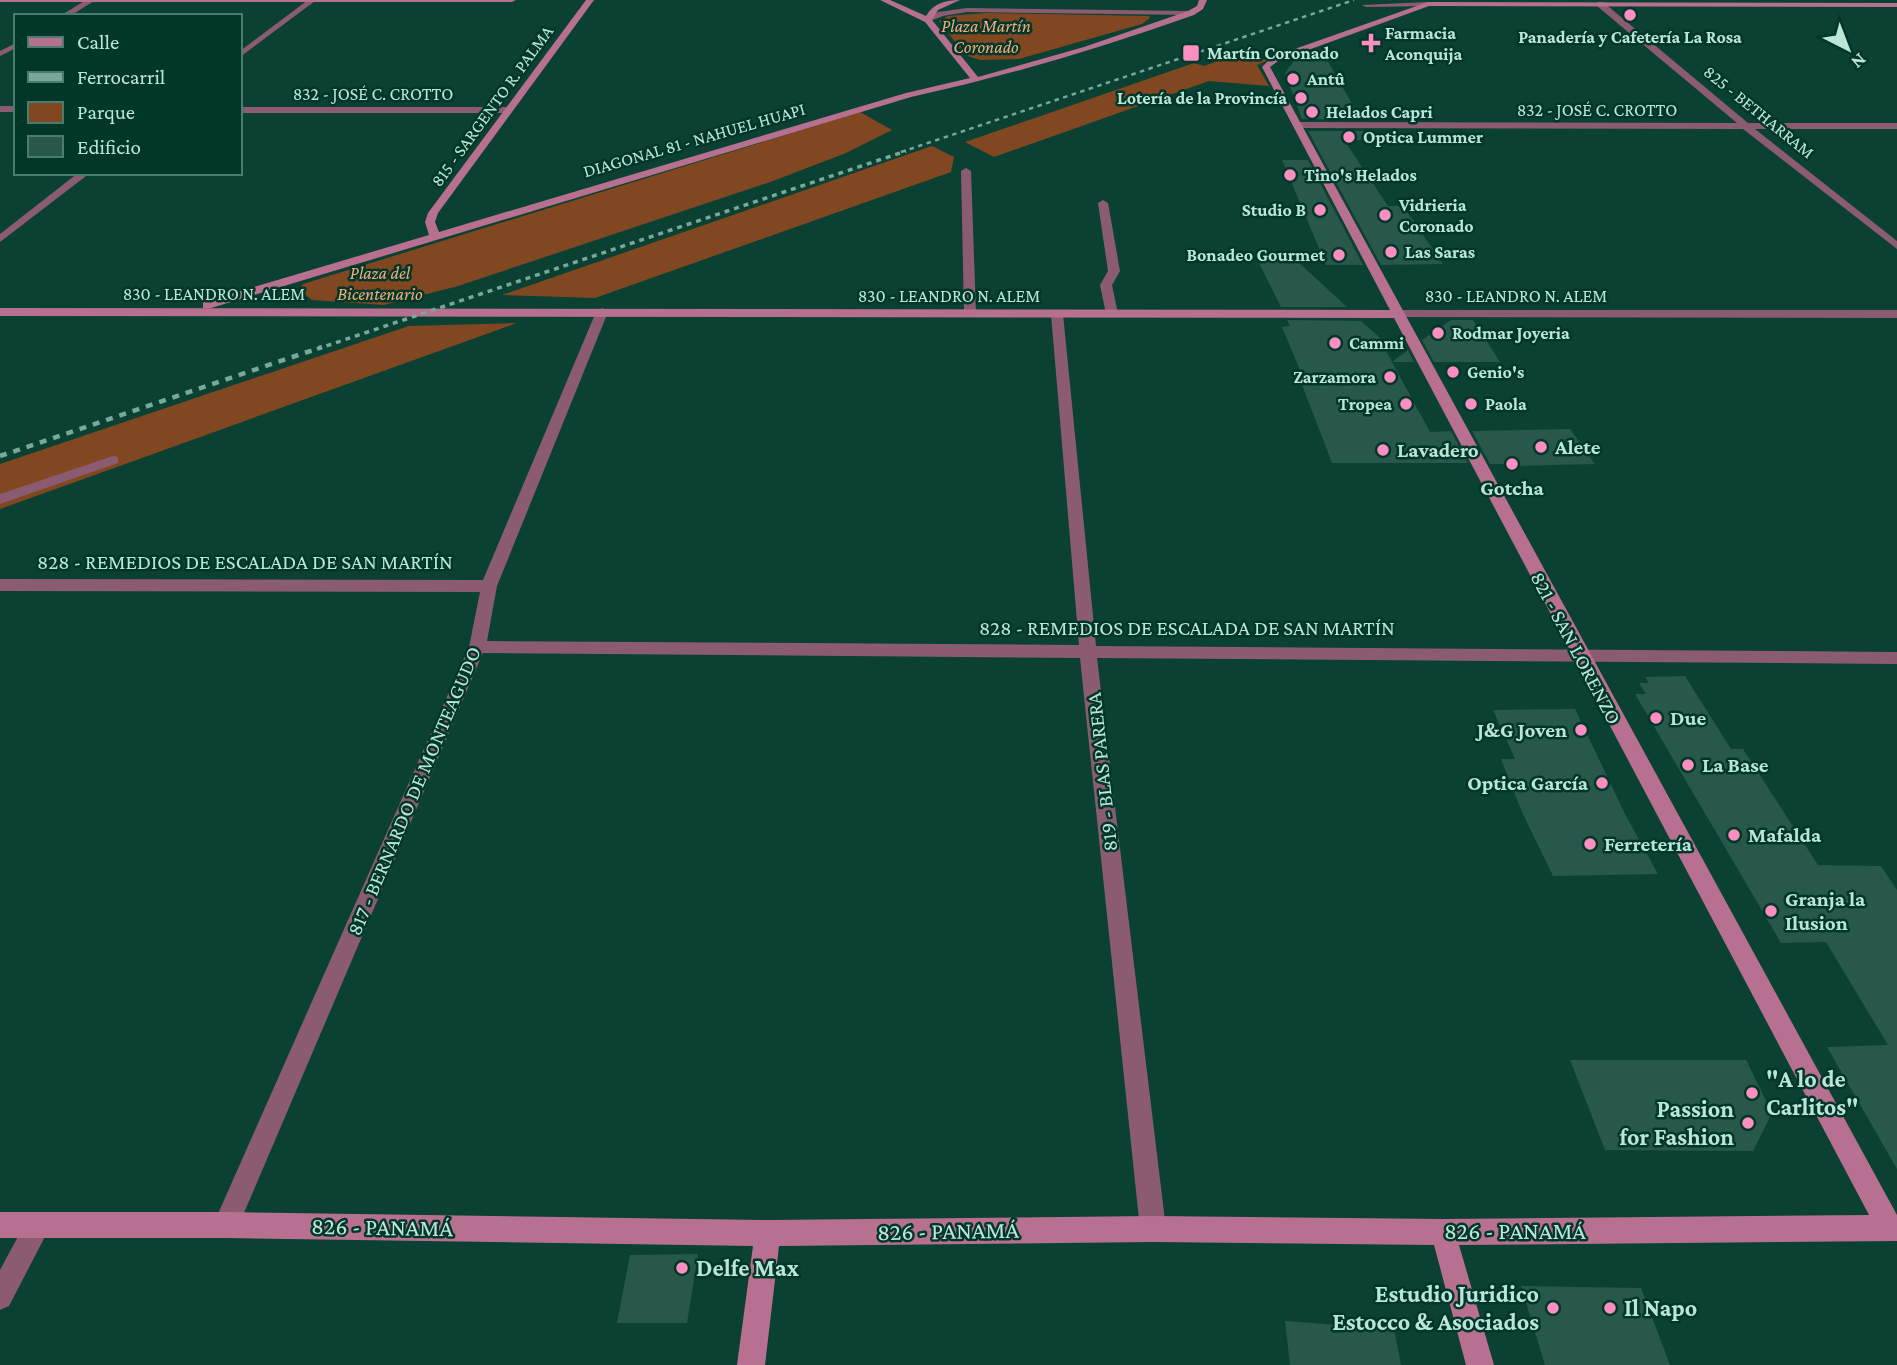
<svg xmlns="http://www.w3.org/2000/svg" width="1897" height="1365" viewBox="0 0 1897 1365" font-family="'Crimson Pro',serif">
	<rect width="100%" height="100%" fill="#0b4133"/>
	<g fill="#814721">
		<path d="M986 13 1149 16 1150 18 1142 24 1019 59 980 60 965 55 939 21 948 16Z"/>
		<path d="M1235 55 1269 60 1257 65 1269 86 1209 81 994 157 965 142 1194 63 1204 66Z"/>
		<path d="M860 112 892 130 846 153 773 181 458 286 384 305 312 300 299 290 303 284Z"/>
		<path d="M932 146 954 157 951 172 595 298 502 295Z"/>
		<path d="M517 323 0 509V464L409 326Z"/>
	</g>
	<g fill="#27584a">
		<path d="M1321 49 1361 120 1302 119 1285 73 1296 58Z"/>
		<path d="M1308 131H1367L1373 140H1344L1388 206H1403L1443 264 1381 265Z"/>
		<path d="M1282 160H1308L1363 265H1326Z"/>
		<path d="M1258 261H1297L1347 307H1281Z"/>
		<path d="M1287 320 1361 321 1379 337 1392 362 1408 350 1414 362H1392L1430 432 1451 431 1468 463H1332L1299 377H1303L1282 327 1290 326Z"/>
		<path d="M1451 320H1473L1500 362H1434L1422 340Z"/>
		<path d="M1570 429 1595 464 1511 466 1509 464H1490L1472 431Z"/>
		<path d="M1685 676 1731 749H1743L1818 865 1881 866 1897 890V1169L1827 1047 1888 1045 1826 942 1781 943 1635 694H1646L1639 683H1649L1645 677Z"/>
		<path d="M1575 709 1625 814 1658 874 1553 876 1522 812 1501 759H1515L1493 710Z"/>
		<path d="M1570 1060H1746L1772 1113 1753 1151 1605 1150Z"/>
		<path d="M698 1254 687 1323H617L630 1255Z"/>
		<path d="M1521 1286 1641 1288 1670 1365H1545Z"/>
		<path d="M1285 1321 1394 1329 1401 1365H1290Z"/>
	</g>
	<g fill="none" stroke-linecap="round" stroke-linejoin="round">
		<g fill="#8b5c71" fill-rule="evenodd">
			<path d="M967 8 1191 11 1195 13 1191 15 967 12 943 16 928 22 924 20 938 12Z"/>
			<path d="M1103 200 1108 203 1120 271 1112 285 1118 314 1112 318 1106 314 1100 285 1108 271 1098 203Z"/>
		</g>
		<g fill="#8b5c71" fill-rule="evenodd">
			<path d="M86 0 94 1 70 16H60Z"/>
			<path d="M308 0 315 1 240 57V51Z"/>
			<path d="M1428 2 1431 6 1366 7 1362 5Z"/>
			<path d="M1597 2H1603L1748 123H1897V129H1755L1897 241V249L1743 129 1297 128 1292 125 1297 122 1737 123 1597 6Z"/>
			<path d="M16 43V48L0 56V51Z"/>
			<rect x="0" y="106" width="16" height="6"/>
			<path d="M240 107H507L512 110 507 113H240Z"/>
			<path d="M966 168 971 171 976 313 970 317 964 313 961 171Z"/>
			<path d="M78 173H90L0 242V234Z"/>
			<path d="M602 308 608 312 497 586 487 641 1079 645 1051 314 1057 310 1063 314 1096 646 1897 652V664L1097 658 1166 1229 1162 1238 1153 1242 1144 1238 1140 1229 1080 658 483 653 235 1234 226 1238 217 1234 213 1225 469 647 480 592 0 591V579L483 580 596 312Z"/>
			<path d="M1399 310H1897V318L1395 317V311Z"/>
			<path d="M113 456 118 457V463L0 504V494Z"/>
			<path d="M38 1212 47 1216 51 1225 9 1306 0 1310V1270L29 1216Z"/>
		</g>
		<g fill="#b87090" fill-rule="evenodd">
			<path d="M0 0H516L512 2H0Z"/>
			<path d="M586 0H594L438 213 435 222 439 232 906 93 970 78 925 22 880 0H890L926 16C934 3 945 0 960 0L938 10 932 20 978 77 1084 47 1188 11 1197 6 1199 0H1207L1203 9 1194 15C1101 48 1007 76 911 97L211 308H203V302L429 235 425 222 428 213Z"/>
			<path d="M1428 2 1897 3V7L1429 6 1278 61 1270 67 1897 1215V1241L1459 1245 1494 1365H1466L1434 1245 1153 1242 779 1246 765 1365H737L753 1246 226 1238H0V1212H226L768 1220 1153 1216 1443 1219 1869 1215 1394 318 0 316V308L1390 310 1262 67 1272 57Z"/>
		</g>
		<path stroke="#79a89a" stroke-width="2.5" stroke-dasharray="4.5 4.5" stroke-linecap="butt" d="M901 152 1354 0"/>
		<path stroke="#79a89a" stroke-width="3.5" stroke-dasharray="5 5" stroke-linecap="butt" d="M317 349 906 151"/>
		<path stroke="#79a89a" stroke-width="4.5" stroke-dasharray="7 7" stroke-linecap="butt" d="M0 456 322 347"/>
	</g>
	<g fill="#fc8fc2" stroke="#003729" stroke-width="2.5">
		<circle cx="1630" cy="15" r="7"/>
		<path d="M1367.5 32.5h7v7h7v7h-7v7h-7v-7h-7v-7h7z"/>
		<rect x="1182" y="44" width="18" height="18" rx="3.5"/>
		<circle cx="1293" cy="79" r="7"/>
		<circle cx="1301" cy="98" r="7"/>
		<circle cx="1312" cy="112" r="7"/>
		<circle cx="1349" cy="137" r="7"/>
		<circle cx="1290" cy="175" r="7"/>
		<circle cx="1320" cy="210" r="7"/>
		<circle cx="1385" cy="215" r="7"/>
		<circle cx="1391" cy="252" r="7"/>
		<circle cx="1339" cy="255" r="7"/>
		<circle cx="1438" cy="333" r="7"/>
		<circle cx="1335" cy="343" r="7"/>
		<circle cx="1453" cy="372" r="7"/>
		<circle cx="1390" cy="377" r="7"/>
		<circle cx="1406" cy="404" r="7"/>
		<circle cx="1471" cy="404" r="7"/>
		<circle cx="1541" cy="447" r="7"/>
		<circle cx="1383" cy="450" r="7"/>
		<circle cx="1512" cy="464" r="7"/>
		<circle cx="1656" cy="718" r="7"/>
		<circle cx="1581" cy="730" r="7"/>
		<circle cx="1688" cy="765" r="7"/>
		<circle cx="1602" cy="783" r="7"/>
		<circle cx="1734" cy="835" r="7"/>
		<circle cx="1590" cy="844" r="7"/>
		<circle cx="1771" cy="911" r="7"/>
		<circle cx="1752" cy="1093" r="7"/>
		<circle cx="1748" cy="1123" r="7"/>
		<circle cx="682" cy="1268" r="7"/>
		<circle cx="1553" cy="1308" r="7"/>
		<circle cx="1610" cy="1308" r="7"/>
	</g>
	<g text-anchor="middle" stroke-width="5" stroke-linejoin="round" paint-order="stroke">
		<g font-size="18" font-style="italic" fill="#f7ac7f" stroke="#003729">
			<text x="986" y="32">Plaza Martín<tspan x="986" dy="21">Coronado</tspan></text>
			<text x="380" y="279">Plaza del<tspan x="380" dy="21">Bicentenario</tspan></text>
		</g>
		<g font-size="18" font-weight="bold" fill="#bbe6d7" stroke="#003729" text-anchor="start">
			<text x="1385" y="39">Farmacia<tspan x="1385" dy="21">Aconquija</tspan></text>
			<text x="1630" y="43" text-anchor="middle">Panadería y Cafetería La Rosa</text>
			<text x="1207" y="59">Martín Coronado</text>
			<text x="1307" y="85">Antû</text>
			<text x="1287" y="104" text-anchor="end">Lotería de la Provincía</text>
			<text x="1326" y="118">Helados Capri</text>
			<text x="1363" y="143">Optica Lummer</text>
			<text x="1304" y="181">Tino's Helados</text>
			<text x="1399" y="211">Vidrieria<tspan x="1399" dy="21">Coronado</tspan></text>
			<text x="1306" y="216" text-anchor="end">Studio B</text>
			<text x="1405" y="258">Las Saras</text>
			<text x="1325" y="261" text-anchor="end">Bonadeo Gourmet</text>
			<text x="1452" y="339">Rodmar Joyeria</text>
			<text x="1349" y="349">Cammi</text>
			<text x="1467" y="378">Genio's</text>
			<text x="1376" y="383" text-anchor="end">Zarzamora</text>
			<text x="1392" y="410" text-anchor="end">Tropea</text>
			<text x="1485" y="410">Paola</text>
		</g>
		<g font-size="18" fill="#bbe6d7" stroke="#003729">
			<text x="373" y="100">832 - JOSÉ C. CROTTO</text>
			<text transform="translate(492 106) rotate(-54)" y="6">815 - SARGENTO R. PALMA</text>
			<text x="1597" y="116">832 - JOSÉ C. CROTTO</text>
			<text transform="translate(1759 112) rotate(39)" y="6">825 - BETHARRAM</text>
			<text transform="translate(694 140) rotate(-16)" y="6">DIAGONAL 81 - NAHUEL HUAPI</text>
			<text x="214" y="300">830 - LEANDRO N. ALEM</text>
			<text x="949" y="302">830 - LEANDRO N. ALEM</text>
			<text x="1516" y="302">830 - LEANDRO N. ALEM</text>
		</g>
		<g font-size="21" font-weight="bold" fill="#bbe6d7" stroke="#003729" text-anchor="start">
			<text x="1555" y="454">Alete</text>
			<text x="1397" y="457">Lavadero</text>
			<text x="1512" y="495" text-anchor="middle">Gotcha</text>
			<text x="1670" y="725">Due</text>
			<text x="1567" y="737" text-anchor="end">J&amp;G Joven</text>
			<text x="1702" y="772">La Base</text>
			<text x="1588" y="790" text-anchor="end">Optica García</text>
			<text x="1748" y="842">Mafalda</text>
			<text x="1604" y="851">Ferretería</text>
			<text x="1785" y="906">Granja la<tspan x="1785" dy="24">Ilusion</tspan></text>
		</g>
		<g font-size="21" fill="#bbe6d7" stroke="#003729">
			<text x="245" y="569">828 - REMEDIOS DE ESCALADA DE SAN MARTÍN</text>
			<text x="1187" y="635">828 - REMEDIOS DE ESCALADA DE SAN MARTÍN</text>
			<text transform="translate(1576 648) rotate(62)" y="7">821 - SAN LORENZO</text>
			<text transform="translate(1102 772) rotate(-96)" y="7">819 - BLAS PARERA</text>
			<text transform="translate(414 791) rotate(-67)" y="7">817 - BERNARDO DE MONTEAGUDO</text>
		</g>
		<g font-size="24" font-weight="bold" fill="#bbe6d7" stroke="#003729" text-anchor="start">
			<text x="1766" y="1087">"A lo de<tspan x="1766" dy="28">Carlitos"</tspan></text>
			<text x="1734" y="1117" text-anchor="end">Passion<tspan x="1734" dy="28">for Fashion</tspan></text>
			<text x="696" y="1276">Delfe Max</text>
			<text x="1539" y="1302" text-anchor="end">Estudio Juridico<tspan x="1539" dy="28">Estocco &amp; Asociados</tspan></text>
			<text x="1624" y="1316">Il Napo</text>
		</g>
		<g font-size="24" fill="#bbe6d7" stroke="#003729">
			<text transform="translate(382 1227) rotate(1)" y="8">826 - PANAMÁ</text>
			<text transform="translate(948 1231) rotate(-1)" y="8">826 - PANAMÁ</text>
			<text x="1515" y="1239">826 - PANAMÁ</text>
		</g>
	</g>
	<rect x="14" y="14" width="228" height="161" fill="#003729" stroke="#4b7d6f" stroke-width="2"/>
	<rect x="28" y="37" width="35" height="10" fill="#b87090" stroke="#4b7d6f" stroke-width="2"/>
	<text x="77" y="49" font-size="21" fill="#bbe6d7">Calle</text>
	<rect x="28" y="72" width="35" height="10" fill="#79a89a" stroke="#4b7d6f" stroke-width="2"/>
	<text x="77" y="84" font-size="21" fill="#bbe6d7">Ferrocarril</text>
	<rect x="28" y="102" width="35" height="21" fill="#814721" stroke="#4b7d6f" stroke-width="2"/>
	<text x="77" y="119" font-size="21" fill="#bbe6d7">Parque</text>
	<rect x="28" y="136" width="35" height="21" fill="#27584a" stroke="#4b7d6f" stroke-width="2"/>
	<text x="77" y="154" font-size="21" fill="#bbe6d7">Edificio</text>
	<g transform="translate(1848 49) rotate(138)" stroke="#003729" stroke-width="5" paint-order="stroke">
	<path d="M0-5L12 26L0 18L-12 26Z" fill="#bbe6d7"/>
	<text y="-10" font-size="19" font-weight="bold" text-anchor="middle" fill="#bbe6d7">N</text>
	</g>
</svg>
